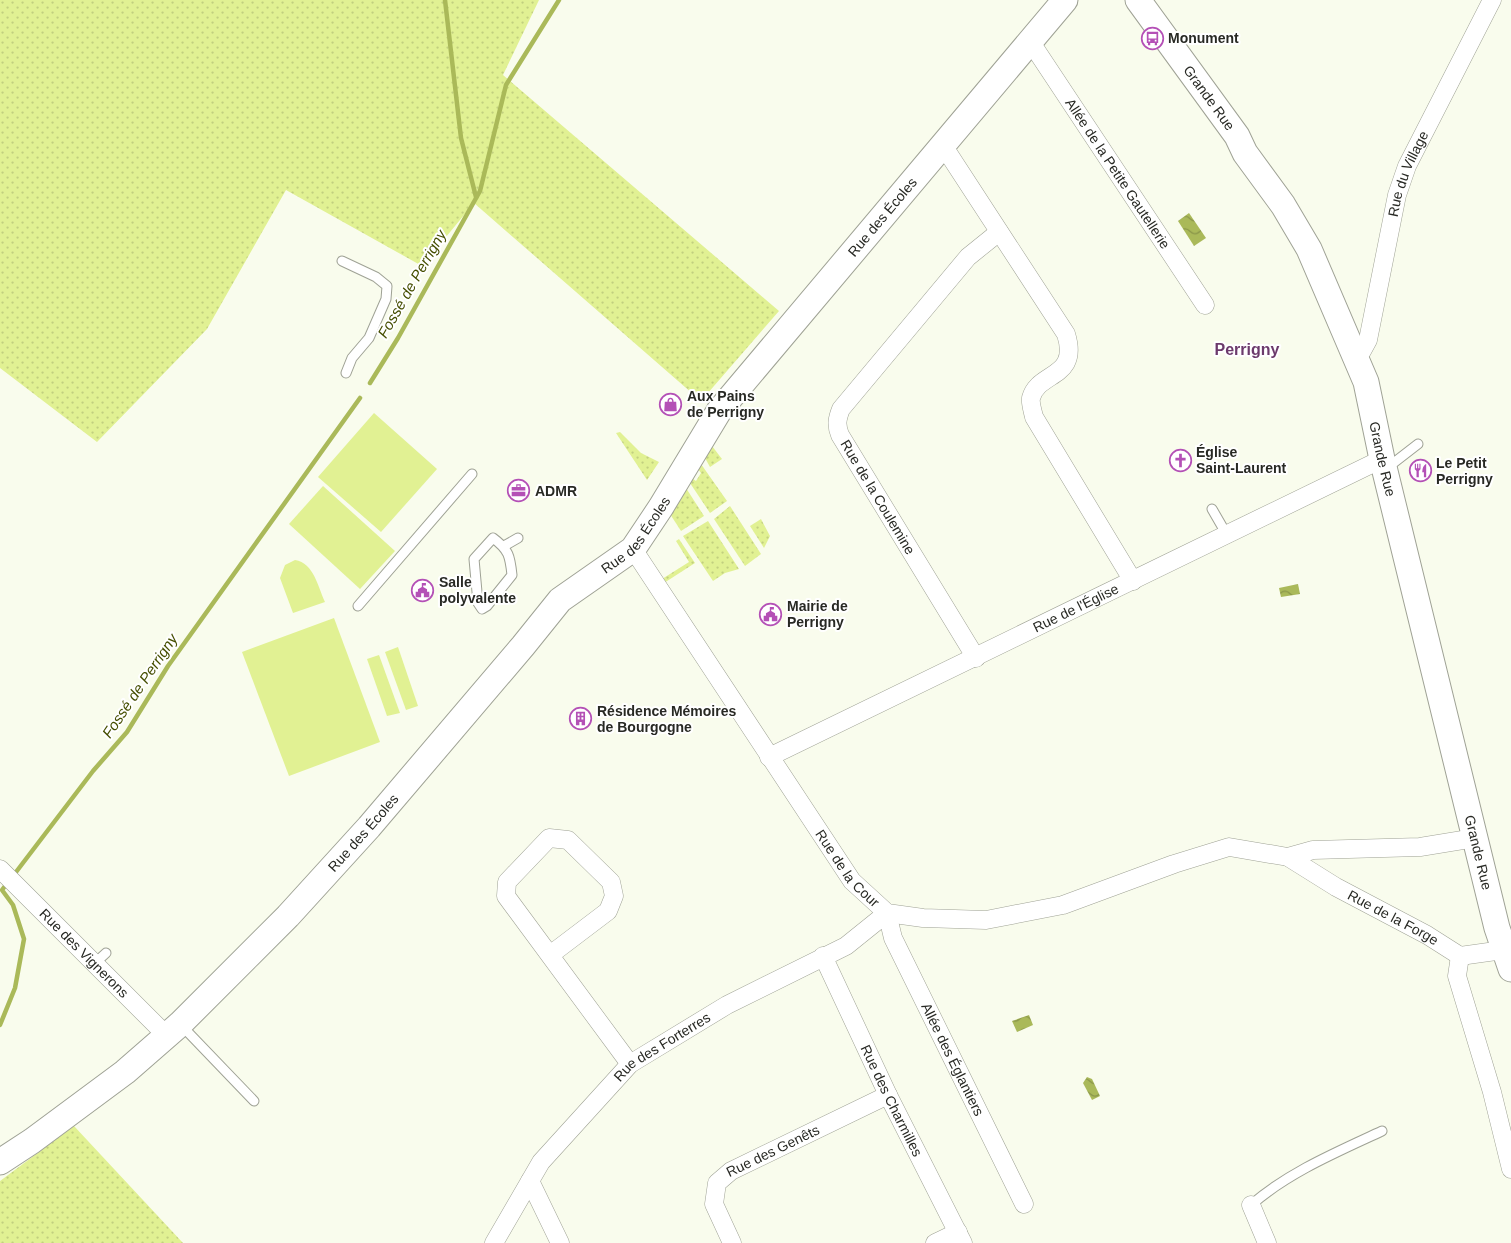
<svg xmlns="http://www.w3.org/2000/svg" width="1511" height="1243" viewBox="0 0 1511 1243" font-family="Arial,sans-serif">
	<defs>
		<pattern id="grass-dots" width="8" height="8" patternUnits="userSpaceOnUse" patternTransform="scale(1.25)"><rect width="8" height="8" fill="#e1f193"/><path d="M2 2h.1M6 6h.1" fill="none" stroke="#c1cf7f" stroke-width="1.8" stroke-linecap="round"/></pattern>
		<pattern id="water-waves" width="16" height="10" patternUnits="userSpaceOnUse" patternTransform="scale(1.25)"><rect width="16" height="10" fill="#aab959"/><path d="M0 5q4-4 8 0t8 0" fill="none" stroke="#8a9649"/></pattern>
	</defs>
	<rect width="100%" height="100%" fill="#f9fced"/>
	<g fill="url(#grass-dots)">
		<path d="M0 0H539L503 75 779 311 701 401 474 203 422 266 286 190 207 329 97 442 0 368Z"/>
		<path d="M620 432 641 453 659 462 647 480 616 433Z"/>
		<path d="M712 446 722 459 710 467 705 458Z"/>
		<path d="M701 464 727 501 710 513 690 483 693 479 696 481 701 473 698 469Z"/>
		<path d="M686 488 704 516 681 531 670 514Z"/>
		<path d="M730 506 761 554 745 566 714 519Z"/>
		<path d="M761 519 770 536 764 548 750 526Z"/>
		<path d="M708 521 739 569 725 573 713 581 683 536Z"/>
		<path d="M679 539 695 563 664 583 662 579 689 562 676 541Z"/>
		<path d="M74 1126 183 1243H0V1181Z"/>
	</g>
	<g fill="#e1f193">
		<path d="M374 413 437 469 381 532 318 477Z"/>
		<path d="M323 486 395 551 360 589 289 524Z"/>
		<path d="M295 560C314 563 318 587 325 602L293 613 280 578 285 565Z"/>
		<path d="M334 618 380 742 289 776 242 652Z"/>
		<path d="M398 647 418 706 406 710 385 652Z"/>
		<path d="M379 655 400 713 387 716 367 659Z"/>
	</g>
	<g fill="url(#water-waves)">
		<path d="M1189 213 1206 238 1194 246 1178 221Z"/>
		<path d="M1298 584 1300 594 1281 597 1279 588Z"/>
		<path d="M1029 1015 1033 1025 1017 1032 1012 1021Z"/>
		<path d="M1087 1077 1092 1079 1100 1096 1092 1100 1083 1083Z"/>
	</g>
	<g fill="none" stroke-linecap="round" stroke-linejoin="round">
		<g stroke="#aab959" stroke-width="4.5">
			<path d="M445 0 461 138 476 197"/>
			<path d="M370 383 398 338 480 191 506 85 559 0"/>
			<path d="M13 876 93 771 127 732 168 666 360 398"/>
			<path d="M0 1025 15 988 24 939 13 905 2 890 8 882"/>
		</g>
		<defs>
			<g id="lane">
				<path d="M342 261 376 277 387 286 386 299 369 338 352 358 346 373"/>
				<path d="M1387 468 1418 444"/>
				<path d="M1212 509 1227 535"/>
				<path d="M493 538C509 550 510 556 512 575L487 606 482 609 478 603 474 559Z"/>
				<path d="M504 546 518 538"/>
				<path d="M358 606 472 474"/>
				<path d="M94 964 106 953"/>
				<path d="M182 1026 254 1101"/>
				<path d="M1251 1205C1289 1172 1337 1152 1382 1131"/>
			</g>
			<g id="street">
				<path id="s1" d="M1030 41 1205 305"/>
				<path d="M942 147 948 153 1066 334C1080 379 1038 371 1031 398 1030 403 1033 412 1034 417L1133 581"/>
				<path id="s2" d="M1355 355 1362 351 1368 340 1397 195 1407 166 1492 0"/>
				<path id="s3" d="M633 549 852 881 887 913 923 918 986 920 1063 905 1174 864 1229 847 1288 857 1336 887 1427 935 1460 956 1503 950"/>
				<path d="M976 658 840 435C836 425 837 419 841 409L968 257 999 232"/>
				<path id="s4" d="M769 757 1382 459"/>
				<path d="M1288 857 1313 850 1420 847 1475 838"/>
				<path id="s5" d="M0 869 167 1036"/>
				<path d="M550 955 608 911 614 896 611 882 568 840 549 838 507 882 506 896 630 1064"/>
				<path id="s6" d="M823 956 888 1095 963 1243"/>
				<path d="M1460 956 1457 976 1492 1092 1511 1169"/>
				<path d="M530 1181 560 1243"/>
				<path d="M1251 1205 1267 1243"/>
				<path id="s7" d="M494 1243 541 1162 630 1064 727 1005 846 946 887 913 893 938 1024 1204"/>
				<path id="s8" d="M732 1243 714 1204 717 1183 731 1171 888 1095"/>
				<path d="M935 1243 958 1232"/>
			</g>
			<g id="secondary">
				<path id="s9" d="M1138 0 1237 136 1245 153 1283 205 1309 249 1366 382 1382 459 1497 928 1511 969"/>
				<path id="s10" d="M0 1162 32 1141 125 1072 180 1024 288 916 369 827 523 646 560 600 633 549 661 507 719 411 1065 0"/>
			</g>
		</defs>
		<use href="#lane" stroke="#9fa295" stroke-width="11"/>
		<use href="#street" stroke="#9fa295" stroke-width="19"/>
		<use href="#secondary" stroke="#9fa295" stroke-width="27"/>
		<use href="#lane" stroke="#fff" stroke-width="9"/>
		<use href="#street" stroke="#fff" stroke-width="18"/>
		<use href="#secondary" stroke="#fff" stroke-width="25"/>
	</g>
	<defs>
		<symbol id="bus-ring" viewBox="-11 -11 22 22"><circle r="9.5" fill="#fff" stroke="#b450b6" stroke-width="1.5"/><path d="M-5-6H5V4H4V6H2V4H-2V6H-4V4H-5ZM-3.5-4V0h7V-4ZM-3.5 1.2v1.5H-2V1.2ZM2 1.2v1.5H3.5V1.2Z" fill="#b450b6"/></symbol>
		<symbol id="shop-ring" viewBox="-11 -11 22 22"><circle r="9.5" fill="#fff" stroke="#b450b6" stroke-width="1.5"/><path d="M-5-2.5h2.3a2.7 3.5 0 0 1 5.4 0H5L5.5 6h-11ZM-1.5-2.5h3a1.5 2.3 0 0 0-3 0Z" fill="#b450b6"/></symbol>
		<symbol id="church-ring" viewBox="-11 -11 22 22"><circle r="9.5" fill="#fff" stroke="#b450b6" stroke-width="1.5"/><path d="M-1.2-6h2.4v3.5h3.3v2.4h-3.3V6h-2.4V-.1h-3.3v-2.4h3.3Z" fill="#b450b6"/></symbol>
		<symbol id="restaurant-ring" viewBox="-11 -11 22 22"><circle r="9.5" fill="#fff" stroke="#b450b6" stroke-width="1.5"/><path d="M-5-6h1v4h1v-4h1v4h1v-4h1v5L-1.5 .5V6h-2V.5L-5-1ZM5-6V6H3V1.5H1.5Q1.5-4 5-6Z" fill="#b450b6"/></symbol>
		<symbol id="office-ring" viewBox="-11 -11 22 22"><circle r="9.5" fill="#fff" stroke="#b450b6" stroke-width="1.5"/><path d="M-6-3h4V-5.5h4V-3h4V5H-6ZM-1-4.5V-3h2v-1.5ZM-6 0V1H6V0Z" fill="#b450b6"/></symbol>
		<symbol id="civic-ring" viewBox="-11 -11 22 22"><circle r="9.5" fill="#fff" stroke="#b450b6" stroke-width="1.5"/><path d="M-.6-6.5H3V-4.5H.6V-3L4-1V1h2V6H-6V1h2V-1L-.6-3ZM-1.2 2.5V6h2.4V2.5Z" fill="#b450b6"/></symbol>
		<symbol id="building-ring" viewBox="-11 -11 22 22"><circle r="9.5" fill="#fff" stroke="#b450b6" stroke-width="1.5"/><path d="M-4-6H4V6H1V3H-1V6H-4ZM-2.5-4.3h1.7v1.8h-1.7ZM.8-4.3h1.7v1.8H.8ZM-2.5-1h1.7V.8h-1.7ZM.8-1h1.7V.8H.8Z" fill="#b450b6"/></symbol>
	</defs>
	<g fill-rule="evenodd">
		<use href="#bus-ring" x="1140" y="26" width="25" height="25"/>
		<use href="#shop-ring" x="658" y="392" width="25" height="25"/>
		<use href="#church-ring" x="1168" y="448" width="25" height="25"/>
		<use href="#restaurant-ring" x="1408" y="458" width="25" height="25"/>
		<use href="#office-ring" x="506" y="478" width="25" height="25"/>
		<use href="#civic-ring" x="410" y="578" width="25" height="25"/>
		<use href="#civic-ring" x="758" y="602" width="25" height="25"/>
		<use href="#building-ring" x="568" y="706" width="25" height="25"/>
	</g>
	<g text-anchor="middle" stroke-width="4" stroke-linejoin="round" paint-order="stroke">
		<g font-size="14" font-weight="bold" fill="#282924" stroke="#fff" text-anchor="start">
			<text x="1168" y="43">Monument</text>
			<text x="687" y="401">Aux Pains<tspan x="687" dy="16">de Perrigny</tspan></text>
			<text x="1196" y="457">Église<tspan x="1196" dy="16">Saint-Laurent</tspan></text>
			<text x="1436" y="468">Le Petit<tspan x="1436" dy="16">Perrigny</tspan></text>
			<text x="535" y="496">ADMR</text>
			<text x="439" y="587">Salle<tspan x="439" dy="16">polyvalente</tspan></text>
			<text x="787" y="611">Mairie de<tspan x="787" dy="16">Perrigny</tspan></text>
			<text x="597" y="716">Résidence Mémoires<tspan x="597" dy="16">de Bourgogne</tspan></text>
		</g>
		<g font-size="14" fill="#282924" stroke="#fff">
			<text dy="5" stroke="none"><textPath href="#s9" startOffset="121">Grande Rue</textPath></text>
			<text dy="5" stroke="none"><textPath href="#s1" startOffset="159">Allée de la Petite Gautellerie</textPath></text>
			<text dy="5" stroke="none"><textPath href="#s2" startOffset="192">Rue du Village</textPath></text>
			<text dy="5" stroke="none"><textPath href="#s10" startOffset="1302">Rue des Écoles</textPath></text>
			<text dy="5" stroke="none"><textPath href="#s9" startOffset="526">Grande Rue</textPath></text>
			<text transform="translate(878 497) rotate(59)" y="5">Rue de la Coulemine</text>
			<text dy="5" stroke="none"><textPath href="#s10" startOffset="898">Rue des Écoles</textPath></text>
			<text dy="5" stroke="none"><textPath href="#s4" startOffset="341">Rue de l'Église</textPath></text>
			<text dy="5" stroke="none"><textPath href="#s10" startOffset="492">Rue des Écoles</textPath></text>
			<text dy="5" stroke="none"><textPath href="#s9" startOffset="931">Grande Rue</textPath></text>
			<text dy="5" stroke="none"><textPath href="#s3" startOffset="385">Rue de la Cour</textPath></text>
			<text dy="5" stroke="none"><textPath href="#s3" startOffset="980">Rue de la Forge</textPath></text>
			<text dy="5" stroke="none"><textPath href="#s5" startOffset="119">Rue des Vignerons</textPath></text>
			<text dy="5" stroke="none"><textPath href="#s7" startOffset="262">Rue des Forterres</textPath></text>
			<text dy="5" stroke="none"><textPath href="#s7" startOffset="686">Allée des Églantiers</textPath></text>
			<text dy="5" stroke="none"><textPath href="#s6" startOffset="160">Rue des Charmilles</textPath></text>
			<text dy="5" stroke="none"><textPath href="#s8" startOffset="129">Rue des Genêts</textPath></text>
		</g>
		<g font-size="15" font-style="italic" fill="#454e01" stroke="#fff">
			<text transform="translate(412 284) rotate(-60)" y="5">Fossé de Perrigny</text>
			<text transform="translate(140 686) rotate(-56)" y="5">Fossé de Perrigny</text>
		</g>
		<g font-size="16" font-weight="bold" fill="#6c3a6c" stroke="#fff">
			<text x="1247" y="355">Perrigny</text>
		</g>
	</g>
</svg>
